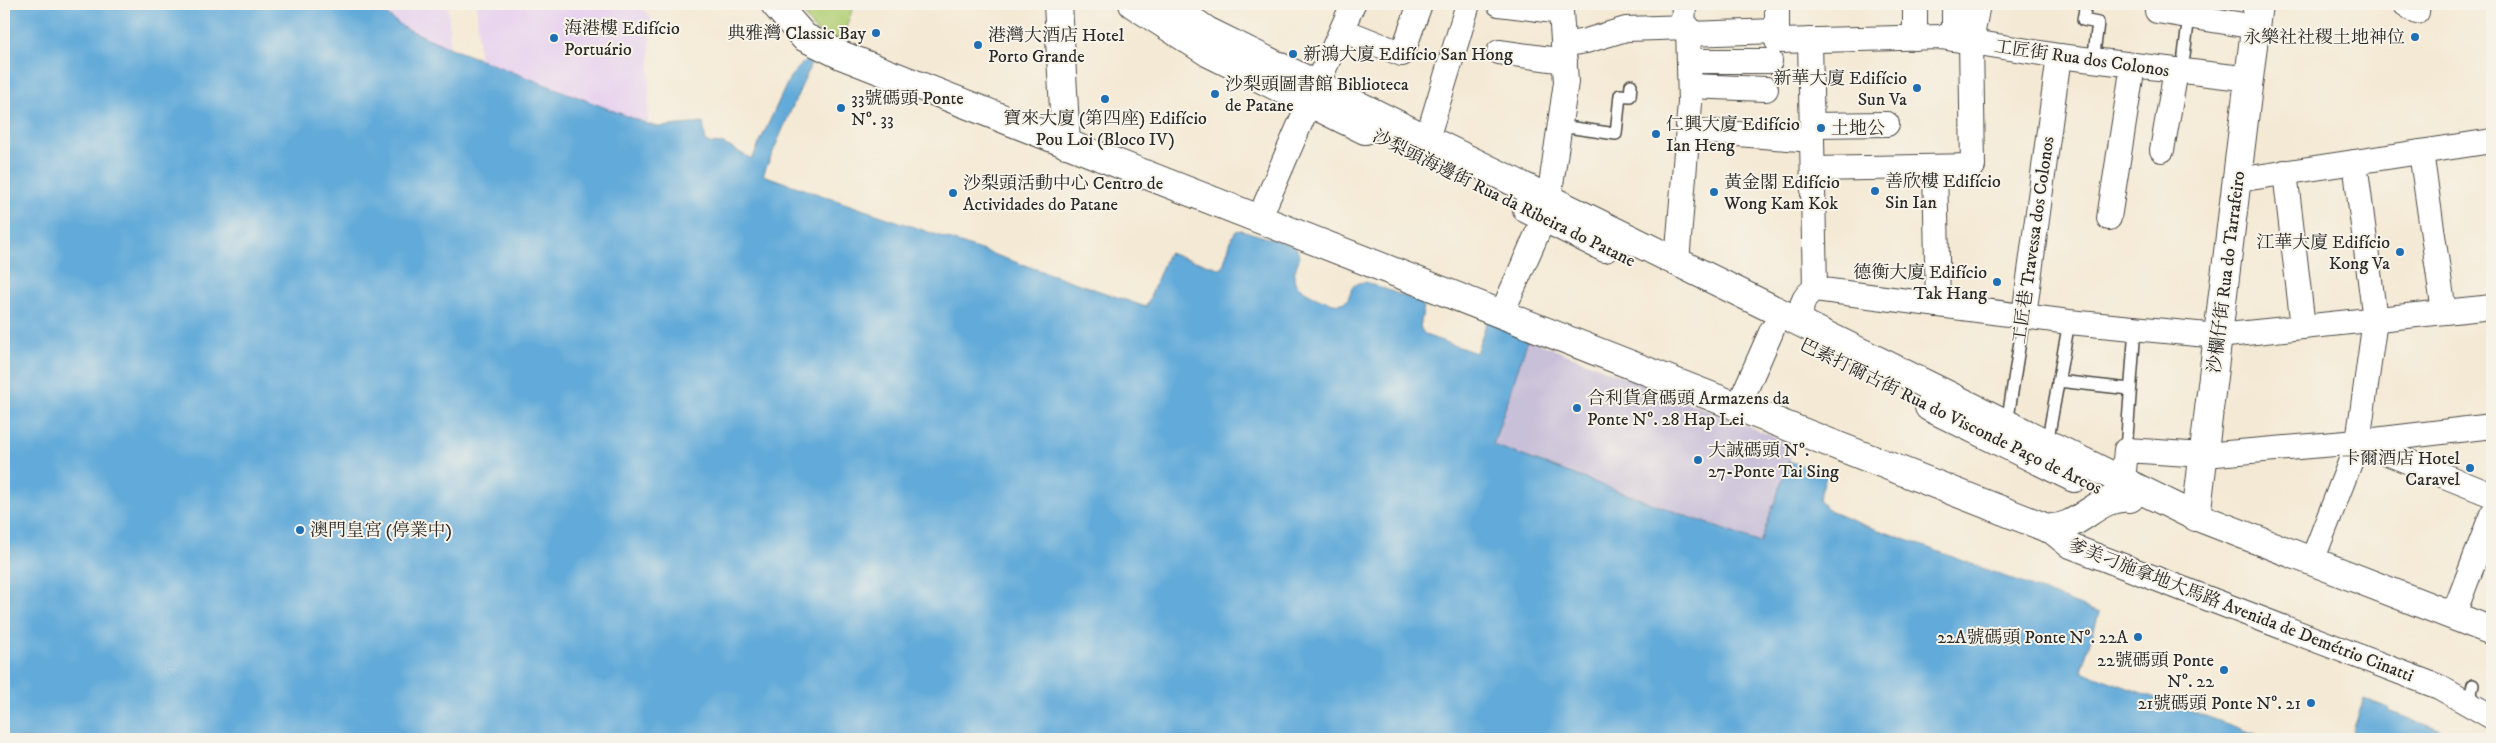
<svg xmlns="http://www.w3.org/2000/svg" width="2496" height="743" viewBox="0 0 2496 743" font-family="'IM FELL DW Pica','Noto Serif SC',serif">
	<rect width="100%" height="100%" fill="#f7f3e8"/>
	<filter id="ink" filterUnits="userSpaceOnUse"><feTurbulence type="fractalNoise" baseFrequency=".02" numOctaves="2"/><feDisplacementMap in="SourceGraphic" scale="10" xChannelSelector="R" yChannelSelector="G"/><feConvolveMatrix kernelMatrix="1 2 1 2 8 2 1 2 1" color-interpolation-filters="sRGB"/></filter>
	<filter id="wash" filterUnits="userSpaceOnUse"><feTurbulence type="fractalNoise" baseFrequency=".0096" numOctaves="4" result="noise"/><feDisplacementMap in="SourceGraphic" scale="20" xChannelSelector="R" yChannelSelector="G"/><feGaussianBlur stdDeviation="1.12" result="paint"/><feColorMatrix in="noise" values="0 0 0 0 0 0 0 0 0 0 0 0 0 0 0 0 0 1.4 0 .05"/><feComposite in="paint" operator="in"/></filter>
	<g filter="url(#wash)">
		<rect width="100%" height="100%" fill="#f4e9d4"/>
		<g fill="#e7d2ef">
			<path d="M377 4H448L450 48 403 27 382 11Z"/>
			<path d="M477 4 639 5 651 17 648 124 479 59Z"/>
		</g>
		<path fill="#c8bfd8" d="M1528 339 1795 445 1760 543 1493 445Z"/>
		<path fill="#b2cf76" stroke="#6e7d50" d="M802 4H854L840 46C822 38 804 24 802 4Z"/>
		<g fill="#62aad9" stroke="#466a82">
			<path d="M4 4H377L382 11 403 27 450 48 648 124 658 127 703 123 706 143 724 144 752 159 790 77 805 61 811 64 763 175 1146 307 1168 253 1222 269 1232 237 1236 231 1241 230 1295 246 1300 256C1298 263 1292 274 1295 282 1297 290 1334 307 1342 303 1355 298 1345 282 1366 282L1420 302 1424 306 1420 327 1425 335 1476 353 1487 321 1528 339 1493 445 1760 543 1789 461 1827 474 1819 499C1824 513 1867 526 1882 531 1955 557 2027 585 2099 613L2081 671 2269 739H4Z"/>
			<path d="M2364 699 2389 708 2388 711 2453 735 2451 739H2350Z"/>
		</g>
	</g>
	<g filter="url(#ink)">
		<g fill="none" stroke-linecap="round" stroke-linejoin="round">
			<defs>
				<g id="lane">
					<path d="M2086 4 2083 20 2098 23 2093 61"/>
					<path d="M2182 71 2189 16"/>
					<path d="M1560 126 1616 134 1620 95 1630 96 1631 85"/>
					<path d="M2058 381 2130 389"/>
					<path d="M2007 424 2024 316"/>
					<path d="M2047 444 2069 322"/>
					<path d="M2126 450 2135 328"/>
					<path d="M2473 685 2471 693 2476 706"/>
				</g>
				<g id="street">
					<path d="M1499 4 1561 12 1566 82 1549 199"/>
					<path d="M1777 4V41L1941 37 2059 56 2250 79"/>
					<path d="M1915 4V38"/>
					<path d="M2158 4 2157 11 2256 27"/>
					<path d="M2405 4 2417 12 2418 4"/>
					<path d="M1683 27 1684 4"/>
					<path d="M1342 30 1402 54 1420 4"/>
					<path d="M1688 34 1777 31"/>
					<path d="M1954 39V4"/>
					<path d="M1810 40 1815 289"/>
					<path d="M1563 45 1586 41 1626 29 1688 27 1690 103 1677 262"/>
					<path d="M1499 52 1565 61"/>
					<path d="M1689 61H1770"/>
					<path d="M1317 85 1353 4"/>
					<path d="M1690 86 1766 89"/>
					<path d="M1812 125 1887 124"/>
					<path d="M1688 130 1812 140"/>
					<path d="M1427 139 1468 4"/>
					<path d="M2162 150 2176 71"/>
					<path d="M2421 152 2444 312"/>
					<path d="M1935 167 1938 305"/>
					<path d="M1813 169 1973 166 1971 42 1978 4"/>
					<path d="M2285 172 2303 327"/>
					<path d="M2237 180 2492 141"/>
					<path d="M2109 218 2133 65"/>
					<path d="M1259 219 1309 103 1305 86"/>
					<path d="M1815 289 2069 322 2218 336 2492 307"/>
					<path d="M1502 313 1544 218"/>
					<path d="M2024 316 2059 56"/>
					<path d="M1802 323C1800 308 1801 297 1815 289"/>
					<path d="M1738 407 1772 330"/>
					<path d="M2362 443 2492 495"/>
					<path d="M2123 481 2126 450 2204 455 2358 442 2492 426"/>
					<path d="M2047 528 2068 545 2439 687 2492 717"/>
					<path d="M2312 561 2358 442 2375 320 2355 162"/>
					<path d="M2453 616 2492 514"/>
				</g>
				<g id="secondary">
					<path d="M775 4 804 37 841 55 2047 528C2080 531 2096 494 2130 498"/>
					<path d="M1058 4 1066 144"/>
					<path d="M2196 517 2258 4"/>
				</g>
				<g id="primary">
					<path d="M1133 4 1209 53 1365 130"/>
					<path d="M1168 4 1207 31 2190 514 2492 631"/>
					<path d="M1527 209 1605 248"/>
					<path d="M1929 407 2074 478"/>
				</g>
			</defs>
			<use href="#lane" stroke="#494844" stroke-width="14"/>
			<use href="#street" stroke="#494844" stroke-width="26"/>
			<use href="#secondary" stroke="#494844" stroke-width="30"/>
			<use href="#primary" stroke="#494844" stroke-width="30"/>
			<use href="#lane" stroke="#fff" stroke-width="11"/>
			<use href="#street" stroke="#fff" stroke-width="24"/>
			<use href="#secondary" stroke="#fff" stroke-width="28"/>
			<use href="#primary" stroke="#fff" stroke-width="28"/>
		</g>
	</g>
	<g fill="#1f6fb2" stroke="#f7f3e8" stroke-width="2">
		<circle cx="876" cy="33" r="5"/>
		<circle cx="2415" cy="37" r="5"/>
		<circle cx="554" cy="38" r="5"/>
		<circle cx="978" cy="45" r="5"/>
		<circle cx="1293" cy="54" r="5"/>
		<circle cx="1917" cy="88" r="5"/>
		<circle cx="1215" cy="94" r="5"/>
		<circle cx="1105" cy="99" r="5"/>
		<circle cx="841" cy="108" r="5"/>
		<circle cx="1821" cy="128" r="5"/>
		<circle cx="1656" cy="134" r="5"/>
		<circle cx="1875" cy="191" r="5"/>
		<circle cx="1714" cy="192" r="5"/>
		<circle cx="953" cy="193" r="5"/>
		<circle cx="2400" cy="252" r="5"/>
		<circle cx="1997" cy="282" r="5"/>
		<circle cx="1577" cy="408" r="5"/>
		<circle cx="1698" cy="460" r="5"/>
		<circle cx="2470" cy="468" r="5"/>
		<circle cx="300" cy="530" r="5"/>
		<circle cx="2138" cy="637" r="5"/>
		<circle cx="2224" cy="670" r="5"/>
		<circle cx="2311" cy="703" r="5"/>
	</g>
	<g text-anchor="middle" stroke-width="4" stroke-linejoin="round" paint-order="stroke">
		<g font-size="18" fill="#2b2b2b" stroke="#f7f3e8" text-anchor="start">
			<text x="564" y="34">海港樓 Edifício<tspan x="564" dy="21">Portuário</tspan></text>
			<text x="866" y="39" text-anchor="end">典雅灣 Classic Bay</text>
			<text x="988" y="41">港灣大酒店 Hotel<tspan x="988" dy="21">Porto Grande</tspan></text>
			<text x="2405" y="43" text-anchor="end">永樂社社稷土地神位</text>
			<text x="1303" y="60">新鴻大廈 Edifício San Hong</text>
			<text x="1907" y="84" text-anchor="end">新華大廈 Edifício<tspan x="1907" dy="21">Sun Va</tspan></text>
			<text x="1225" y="90">沙梨頭圖書館 Biblioteca<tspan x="1225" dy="21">de Patane</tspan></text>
			<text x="851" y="104">33號碼頭 Ponte<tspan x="851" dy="21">Nº. 33</tspan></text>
			<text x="1105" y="124" text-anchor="middle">寶來大廈 (第四座) Edifício<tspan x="1105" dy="21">Pou Loi (Bloco IV)</tspan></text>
			<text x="1666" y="130">仁興大廈 Edifício<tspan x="1666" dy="21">Ian Heng</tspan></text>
			<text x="1831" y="134">土地公</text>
			<text x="1885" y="187">善欣樓 Edifício<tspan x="1885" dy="21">Sin Ian</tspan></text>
			<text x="1724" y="188">黃金閣 Edifício<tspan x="1724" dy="21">Wong Kam Kok</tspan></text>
			<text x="963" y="189">沙梨頭活動中心 Centro de<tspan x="963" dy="21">Actividades do Patane</tspan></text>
			<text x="2390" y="248" text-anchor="end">江華大廈 Edifício<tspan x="2390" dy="21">Kong Va</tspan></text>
			<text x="1987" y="278" text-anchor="end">德衡大廈 Edifício<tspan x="1987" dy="21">Tak Hang</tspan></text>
			<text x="1587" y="404">合利貨倉碼頭 Armazens da<tspan x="1587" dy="21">Ponte Nº. 28 Hap Lei</tspan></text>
			<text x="1708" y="456">大誠碼頭 Nº.<tspan x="1708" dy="21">27-Ponte Tai Sing</tspan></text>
			<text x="2460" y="464" text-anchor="end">卡爾酒店 Hotel<tspan x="2460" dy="21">Caravel</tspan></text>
			<text x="310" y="536">澳門皇宮 (停業中)</text>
			<text x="2128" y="643" text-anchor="end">22A號碼頭 Ponte Nº. 22A</text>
			<text x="2214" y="666" text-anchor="end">22號碼頭 Ponte<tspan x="2214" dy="21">Nº. 22</tspan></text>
			<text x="2301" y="709" text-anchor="end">21號碼頭 Ponte Nº. 21</text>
		</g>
		<g font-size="18" fill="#2b2b2b" stroke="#f7f3e8">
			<text transform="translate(2082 58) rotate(8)" y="6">工匠街 Rua dos Colonos</text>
			<text transform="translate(1504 198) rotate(26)" y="6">沙梨頭海邊街 Rua da Ribeira do Patane</text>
			<text transform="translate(2033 240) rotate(-82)" y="6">工匠巷 Travessa dos Colonos</text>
			<text transform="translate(2226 272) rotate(-83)" y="6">沙欄仔街 Rua do Tarrafeiro</text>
			<text transform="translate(1951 416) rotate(26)" y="6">巴素打爾古街 Rua do Visconde Paço de Arcos</text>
			<text transform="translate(2241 610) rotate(21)" y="6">爹美刁施拿地大馬路 Avenida de Demétrio Cinatti</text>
		</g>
	</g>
	<rect width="2496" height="743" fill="none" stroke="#f7f3e8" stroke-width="20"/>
</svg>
